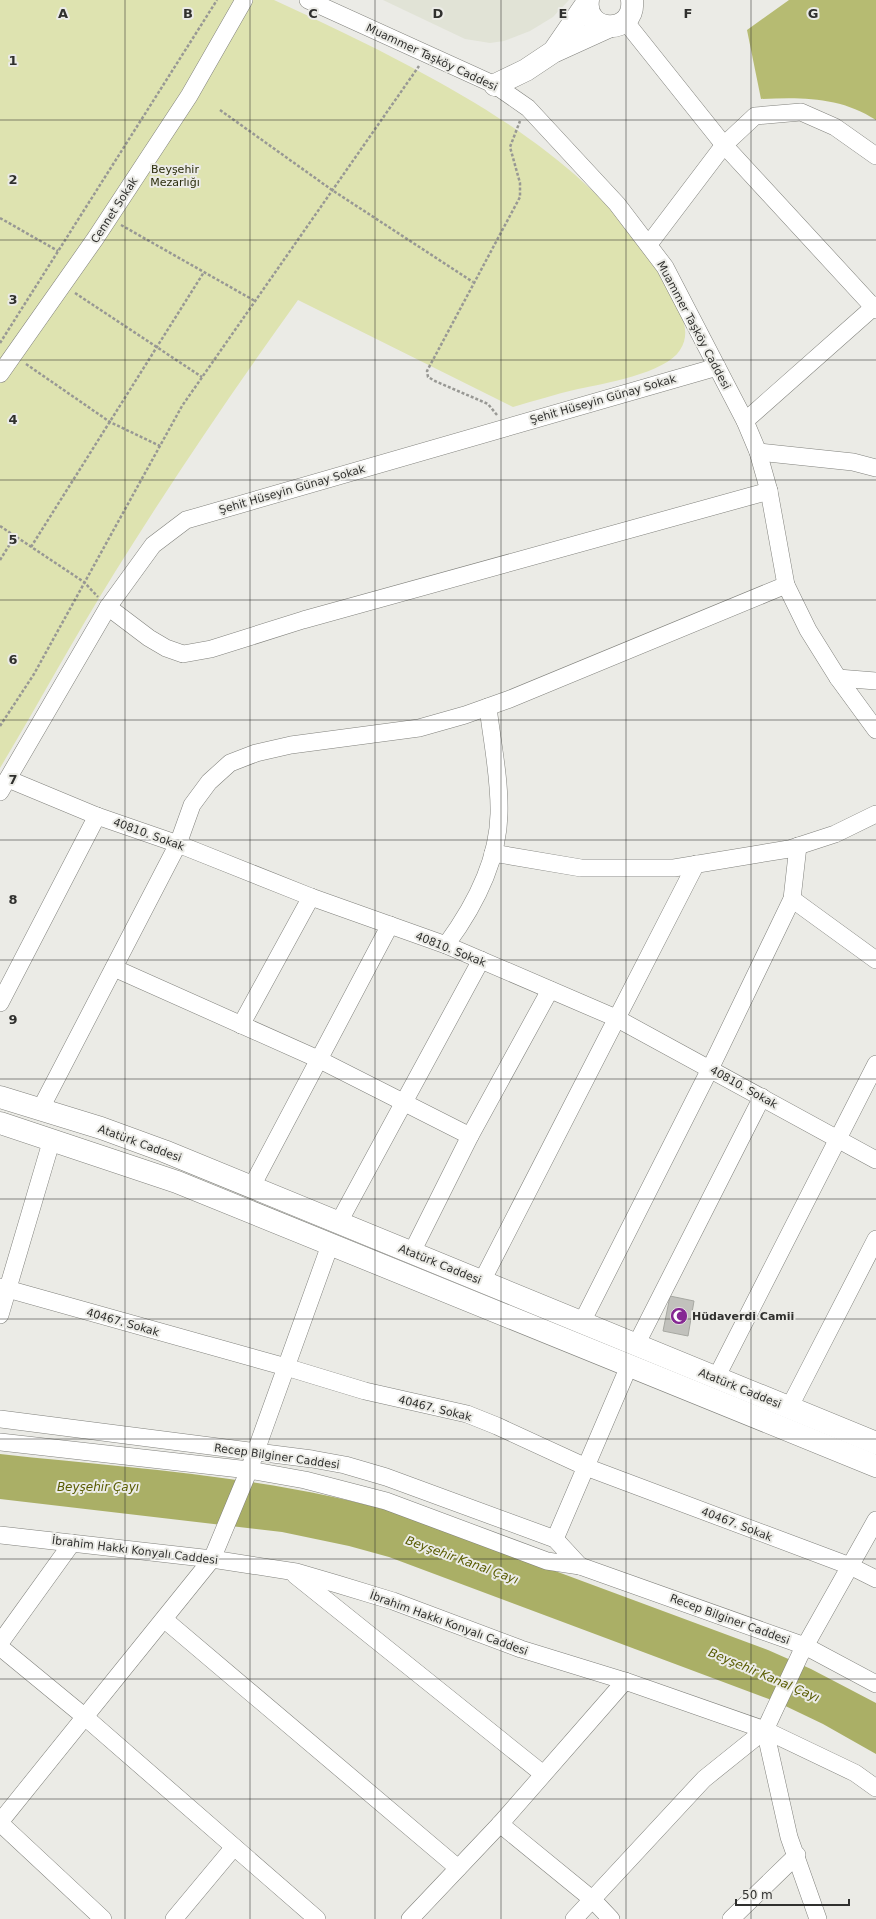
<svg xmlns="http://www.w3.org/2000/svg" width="876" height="1919" viewBox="0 0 876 1919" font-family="'DejaVu Sans',sans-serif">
	<rect width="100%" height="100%" fill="#ebebe6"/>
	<path fill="#e1e3d6" d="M383 0H569L553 17 530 31 504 41 490 43 465 39Z"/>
	<path fill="#dee3b0" d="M0 0H274C320 21 366 43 411 67 511 120 616 188 669 291 679 310 693 330 680 350 666 373 603 384 578 389 556 394 534 401 513 407L298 300C234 389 173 479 115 572 75 636 39 703 0 768Z"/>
	<path fill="#b6bb72" d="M789 0H876V120C841 97 802 97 761 99L747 30Z"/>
	<path fill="#aaaf66" d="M0 1454C136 1469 275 1476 407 1516L768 1650 811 1669 876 1703V1754L823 1724 777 1702 389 1557 349 1546 282 1532 0 1499Z"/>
	<path fill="#c1c1bc" stroke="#a7a8a2" d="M670 1296 694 1301 688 1336 663 1331Z"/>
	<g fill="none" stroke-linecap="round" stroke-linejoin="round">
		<defs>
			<g id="minor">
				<path d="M308 0 495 85 528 108 617 204 665 267 745 421 758 452 769 491 786 585 808 630 838 678 876 730"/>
				<path d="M625 21 724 145 876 310"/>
				<path d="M649 244 724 145 755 116 801 112 835 127 876 156"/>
				<path d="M0 374 95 239 189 96 244 0"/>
				<path d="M745 421 876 305"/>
				<path d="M758 452 853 462 876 468"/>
				<path d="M108 607 149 638 166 648 183 654 211 649 303 620 769 491"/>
				<path d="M838 678 876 681"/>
				<path d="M8 779 97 816 178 844 311 897 446 945 616 1018 876 1160"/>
				<path d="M0 792 108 607 153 545 186 520 717 367"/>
				<path d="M493 853 581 868H674L789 849 835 834 876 814"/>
				<path d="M792 899 876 960"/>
				<path d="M446 945C474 907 498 863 499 814 500 779 492 742 488 707"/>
				<path d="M114 968 318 1059 470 1136"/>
				<path d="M0 1003 97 816"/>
				<path d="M241 1025 311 897"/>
				<path d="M41 1108 178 844 192 805 209 782 230 763 256 753 291 745 419 728 465 715 510 699 786 585"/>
				<path d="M252 1186 390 925"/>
				<path d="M339 1222 481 960"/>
				<path d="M412 1252 470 1136 550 990"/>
				<path d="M482 1281 696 864"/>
				<path d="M0 1287 286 1367 365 1391 467 1414 497 1426 586 1467 850 1566 876 1579"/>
				<path d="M0 1315 52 1139"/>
				<path d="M582 1322 710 1069 792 899 798 846"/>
				<path d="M636 1345 762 1097"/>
				<path d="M716 1378 876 1064"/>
				<path d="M789 1408 876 1239"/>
				<path d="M0 1419 312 1459 345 1465 386 1477 555 1539 580 1566 547 1561 386 1501 305 1480 249 1470 0 1442"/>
				<path d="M0 1535 212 1559 296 1572 337 1584 393 1601 521 1649 625 1681 765 1730 855 1773 876 1788"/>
				<path d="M555 1539 629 1366"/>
				<path d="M580 1566 805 1646 876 1684"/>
				<path d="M295 1575 543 1774"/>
				<path d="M165 1620 458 1868"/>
				<path d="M0 1643 72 1543"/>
				<path d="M0 1647 85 1717 317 1919"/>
				<path d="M765 1730 789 1837 818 1919"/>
				<path d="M0 1822 212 1559 249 1470 330 1245"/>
				<path d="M0 1823 103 1919"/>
				<path d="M500 1824 593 1900 611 1919"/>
				<path d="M174 1919 234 1847"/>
				<path d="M410 1919 500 1824 625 1681"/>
				<path d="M574 1919 704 1779 765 1730 800 1655 876 1520"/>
				<path d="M731 1919 797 1855"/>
			</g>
			<g id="major">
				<path d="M588 0C583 34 636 36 632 0"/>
				<path d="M554 51 587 3"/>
				<path d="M495 85 526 70 553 52 608 27"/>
				<path d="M0 1097 101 1128 164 1151 876 1443"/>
				<path d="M0 1123 177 1182 876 1466"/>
			</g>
		</defs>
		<use href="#minor" stroke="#80817c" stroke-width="18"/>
		<use href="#major" stroke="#80817c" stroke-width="23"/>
		<g stroke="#989894" stroke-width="2.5" stroke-dasharray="3 2" stroke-linecap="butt">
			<path d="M220 110 332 190 473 282"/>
			<path d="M0 218 58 251"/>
			<path d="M121 225 255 301"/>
			<path d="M75 293 202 377"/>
			<path d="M0 343 217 0"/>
			<path d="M26 364 110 422 160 446"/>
			<path d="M497 415 488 404 435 381 428 377 427 371 520 197V183L510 147 520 121"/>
			<path d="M0 526 84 582 98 597"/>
			<path d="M31 547 204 272"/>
			<path d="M0 560 15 536"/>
			<path d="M0 726 34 674 182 406 419 66"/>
		</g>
		<use href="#minor" stroke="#fff" stroke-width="17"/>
		<use href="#major" stroke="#fff" stroke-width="22"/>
	</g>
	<path fill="none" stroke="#30302e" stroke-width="1" stroke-opacity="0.55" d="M125 0V1919M250 0V1919M375 0V1919M501 0V1919M626 0V1919M751 0V1919M0 120H876M0 240H876M0 360H876M0 480H876M0 600H876M0 720H876M0 840H876M0 960H876M0 1079H876M0 1199H876M0 1319H876M0 1439H876M0 1559H876M0 1679H876M0 1799H876"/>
	<defs>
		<symbol id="mosque-disc" viewBox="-11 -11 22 22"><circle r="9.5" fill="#852893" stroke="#ebebe6"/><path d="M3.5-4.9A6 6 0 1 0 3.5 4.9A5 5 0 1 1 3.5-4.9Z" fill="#fff"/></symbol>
	</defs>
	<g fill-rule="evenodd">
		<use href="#mosque-disc" x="669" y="1306" width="20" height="20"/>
	</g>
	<g text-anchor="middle" stroke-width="4" stroke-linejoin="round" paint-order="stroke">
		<g font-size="11" fill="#30302e" stroke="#ebebe6">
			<text transform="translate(432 57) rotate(25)" y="4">Muammer Taşköy Caddesi</text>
			<text transform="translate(114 210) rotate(-57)" y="4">Cennet Sokak</text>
			<text transform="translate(694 325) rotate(62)" y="4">Muammer Taşköy Caddesi</text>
			<text transform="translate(603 399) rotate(-16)" y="4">Şehit Hüseyin Günay Sokak</text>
			<text transform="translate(292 489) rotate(-16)" y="4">Şehit Hüseyin Günay Sokak</text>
			<text transform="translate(149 834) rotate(20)" y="4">40810. Sokak</text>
			<text transform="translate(451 949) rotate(22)" y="4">40810. Sokak</text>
			<text transform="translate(744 1087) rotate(29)" y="4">40810. Sokak</text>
			<text transform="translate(140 1143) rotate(20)" y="4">Atatürk Caddesi</text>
			<text transform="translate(440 1264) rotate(22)" y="4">Atatürk Caddesi</text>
			<text transform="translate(123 1322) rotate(16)" y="4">40467. Sokak</text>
			<text transform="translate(740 1388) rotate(22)" y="4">Atatürk Caddesi</text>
			<text transform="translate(435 1408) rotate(14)" y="4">40467. Sokak</text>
			<text transform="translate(277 1456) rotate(8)" y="4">Recep Bilginer Caddesi</text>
			<text transform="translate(737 1524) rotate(21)" y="4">40467. Sokak</text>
			<text transform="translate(135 1550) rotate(7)" y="4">İbrahim Hakkı Konyalı Caddesi</text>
			<text transform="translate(730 1619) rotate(20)" y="4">Recep Bilginer Caddesi</text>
			<text transform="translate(449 1623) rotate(20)" y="4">İbrahim Hakkı Konyalı Caddesi</text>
		</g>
		<g font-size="11" fill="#2b2d0c" stroke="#ebebe6">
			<text x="175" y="173">Beyşehir<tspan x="175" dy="13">Mezarlığı</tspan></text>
		</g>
		<g font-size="11" font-weight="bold" fill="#30302e" stroke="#ebebe6" text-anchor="start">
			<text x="692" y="1320">Hüdaverdi Camii</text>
		</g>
		<g font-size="12" font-style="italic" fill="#585b00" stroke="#ebebe6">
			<text x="98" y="1491">Beyşehir Çayı</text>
			<text transform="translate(462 1560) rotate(20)" y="4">Beyşehir Kanal Çayı</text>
			<text transform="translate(764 1675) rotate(23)" y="4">Beyşehir Kanal Çayı</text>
		</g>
	</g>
	<g font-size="13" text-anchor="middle" font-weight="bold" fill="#30302e" stroke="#ebebe6" stroke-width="4" stroke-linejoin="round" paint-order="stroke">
		<text x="63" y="18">A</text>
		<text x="188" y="18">B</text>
		<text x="313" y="18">C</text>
		<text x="438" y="18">D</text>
		<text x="563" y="18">E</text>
		<text x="688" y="18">F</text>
		<text x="813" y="18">G</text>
		<text x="13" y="65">1</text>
		<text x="13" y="184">2</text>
		<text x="13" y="304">3</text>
		<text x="13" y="424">4</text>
		<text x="13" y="544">5</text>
		<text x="13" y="664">6</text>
		<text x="13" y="784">7</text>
		<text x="13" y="904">8</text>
		<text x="13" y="1024">9</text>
	</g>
	<path d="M736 1899v6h113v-6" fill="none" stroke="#30302e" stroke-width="2"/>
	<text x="742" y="1899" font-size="12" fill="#30302e" stroke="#ebebe6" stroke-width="3" paint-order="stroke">50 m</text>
</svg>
